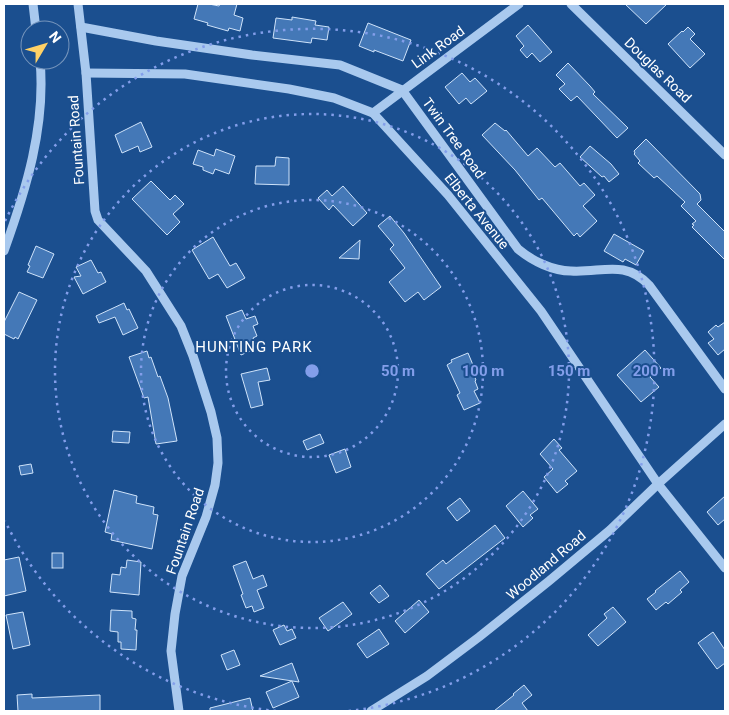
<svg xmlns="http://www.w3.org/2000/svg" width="729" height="715" viewBox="0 0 729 715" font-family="Roboto,sans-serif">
	<rect width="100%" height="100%" fill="#1b4f8f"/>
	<g fill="#4478b7" stroke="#cfe3fa">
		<path d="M198 4H209L219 6 220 4H237L234 15 243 18 240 31 229 28 228 31 207 25 208 23 194 19Z"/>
		<path d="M625 4H667L646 24Z"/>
		<path d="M292 17 316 21 315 25 329 27 327 40 312 38 311 43 273 38 276 18 292 20Z"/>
		<path d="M368 23 411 40 403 61 374 50V52L359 46Z"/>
		<path d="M528 25 552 52 540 62 532 53 527 58 520 50 524 46 516 36Z"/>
		<path d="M688 27 695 34 690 39 705 54 690 68 668 44 682 31 683 32Z"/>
		<path d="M568 63 590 86 595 92 593 94 628 128 617 138 577 96 571 101 559 89 565 84 556 75Z"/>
		<path d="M462 73 470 82 475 78 487 91 471 104 466 98 459 104 445 87Z"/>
		<path d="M141 122 152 147 140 152 138 146 122 153 115 135Z"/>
		<path d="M495 123 505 131 506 130 528 156 537 148 555 167 560 163 580 186 584 183 595 195 583 206 597 221 580 237 577 233 574 236 542 198 539 200 515 170 482 135Z"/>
		<path d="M646 139 700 194 701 200 697 204 725 232V260L692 227 694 225 692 224 696 221 681 206 685 202 657 176 654 178 638 163 640 161 634 154 635 153 634 151Z"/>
		<path d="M590 146 611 164 619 174 609 182 604 176 602 177 580 157Z"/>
		<path d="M216 149 235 156 229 174 215 169 213 174 203 170V167L193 164 198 150 214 156Z"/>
		<path d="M276 157 289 158V185L255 184 256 166H275Z"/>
		<path d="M151 181 170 200 175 195 184 204 173 214 180 222 167 235 132 199Z"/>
		<path d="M343 186 367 213 353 226 333 205 329 210 318 198 327 190 332 196Z"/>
		<path d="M390 216 404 233 441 287 424 300 418 292 405 302 389 282 405 268 390 249 394 245 378 226Z"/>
		<path d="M614 234 644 251 636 265 625 259 623 262 604 251Z"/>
		<path d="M213 237 230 266 236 263 245 278 227 288 218 274 209 279 192 250Z"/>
		<path d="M360 240 359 259 339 258Z"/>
		<path d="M36 246 54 254 43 278 27 272 30 266 28 265Z"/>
		<path d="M91 260 98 273 101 272 106 282 83 294 74 277 81 276 76 267Z"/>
		<path d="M19 292 37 300 18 339 15 337 14 339 4 334V322Z"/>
		<path d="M124 303 127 310 129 309 138 328 123 335 115 317 99 323 96 316Z"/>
		<path d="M242 310 246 319 255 316 258 324 253 326 257 336 253 338 257 348 241 355 226 316Z"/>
		<path d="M725 322V349L718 355 708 343 714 339 708 332 716 325 718 327Z"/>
		<path d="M645 350 661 368 650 377 659 387 641 402 617 375Z"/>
		<path d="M147 351 149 358 151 357 158 377 160 376 168 398 177 441 156 444 148 397 144 398 129 357Z"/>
		<path d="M468 353 473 365 470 366 476 380 475 381 478 389 474 391 480 403 464 410 457 395 460 393 447 365 452 362 451 360Z"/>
		<path d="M267 368 270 380 258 382 263 405 251 408 241 374Z"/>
		<path d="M113 431 130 432 129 443 112 442Z"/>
		<path d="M320 434 324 443 307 450 303 441Z"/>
		<path d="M554 439 562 448 559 450 577 471 565 481 568 484 557 493 544 477 553 469 540 454Z"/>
		<path d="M345 449 351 467 336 473 329 455Z"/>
		<path d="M31 464 33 473 21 475 19 466Z"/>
		<path d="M114 490 137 496 136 503 154 507 153 514 158 515 152 549 111 540 112 534 105 532Z"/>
		<path d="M523 491 538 509 530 515 533 518 523 527 506 506Z"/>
		<path d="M725 496V519L718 525 707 512Z"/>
		<path d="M460 498 470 511 457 521 447 508Z"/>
		<path d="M495 525 505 538 439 589 426 574 443 560 446 564Z"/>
		<rect x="52" y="553" width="11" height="15"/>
		<path d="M19 557 26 591 4 596V560Z"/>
		<path d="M127 560 141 562 139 595 110 592 112 574 120 575 121 567 126 568Z"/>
		<path d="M246 561 253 579 263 575 267 586 257 590 264 608 254 612 252 606 246 608 241 595 243 594 233 566Z"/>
		<path d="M680 571 689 582 680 590 682 592 668 604 666 602 656 610 647 599 656 592 655 591Z"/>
		<path d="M380 585 389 596 379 603 370 593Z"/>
		<path d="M419 600 429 612 405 633 395 621Z"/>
		<path d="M343 602 352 614 328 631 319 618Z"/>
		<path d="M613 607 626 622 598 646 588 635 607 618 604 614Z"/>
		<path d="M111 610 132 611V618L136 619 135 630H137L136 650 121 649V642H118V632L110 631Z"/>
		<path d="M23 612 30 645 13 649 6 615Z"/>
		<path d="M284 625 287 631 292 629 296 638 280 645 273 630Z"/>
		<path d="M379 629 389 644 367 658 357 644Z"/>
		<path d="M713 632 725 650V663L717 669 698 643Z"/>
		<path d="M234 650 240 665 227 670 221 655Z"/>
		<path d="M292 663 299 682 260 676Z"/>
		<path d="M292 681 299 697 273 708 266 692Z"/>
		<path d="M524 685 532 695 522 703 528 711H494L514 695 513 694Z"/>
		<path d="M32 694V698L100 695V711H18L17 695Z"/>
		<path d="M250 698 253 711H210V708Z"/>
	</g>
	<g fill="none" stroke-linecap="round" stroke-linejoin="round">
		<g stroke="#a9c9ee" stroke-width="9">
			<path d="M33 4 36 30"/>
			<path d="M78 4 86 73 95 211 98 220 146 271 181 326 193 356 211 412 217 438 218 463 215 485 206 517 182 576 175 614 171 651 179 711"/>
			<path d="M571 4 725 155"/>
			<path d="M81 27 156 41 252 55 340 65 402 90 518 249C532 261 553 271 571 271 602 273 624 259 649 285L725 389"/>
			<path d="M86 73 185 74 289 89 334 98 373 113 448 195 541 311 658 484 725 568"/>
			<path d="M373 113 519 4"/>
			<path d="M4 251C26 190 46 126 40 60"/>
			<path d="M371 711 427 676 479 637 549 581 610 530 658 484 725 424"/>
		</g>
	</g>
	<g fill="none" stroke="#839eea" stroke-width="2.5" stroke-dasharray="2.5 5">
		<circle cx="312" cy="371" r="86"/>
		<circle cx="312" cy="371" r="171"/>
		<circle cx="312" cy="371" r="257"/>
		<path d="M276 711A342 342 0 0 1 5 521M5 221A342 342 0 1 1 348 711"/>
	</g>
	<g text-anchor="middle" stroke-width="4" stroke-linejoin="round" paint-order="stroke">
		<g font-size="14" fill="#fff" stroke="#1b4f8f">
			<text transform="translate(438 47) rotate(-36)" y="5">Link Road</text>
			<text transform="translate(658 70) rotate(44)" y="5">Douglas Road</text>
			<text transform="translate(454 138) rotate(54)" y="5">Twin Tree Road</text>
			<text transform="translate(76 140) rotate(-94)" y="5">Fountain Road</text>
			<text transform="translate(477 211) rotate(51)" y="5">Elberta Avenue</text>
			<text transform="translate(185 531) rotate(-71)" y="5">Fountain Road</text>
			<text transform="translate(546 565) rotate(-40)" y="5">Woodland Road</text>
		</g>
		<g font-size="15" letter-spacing="1" fill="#fff" stroke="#1b4f8f">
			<text x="254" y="352">HUNTING PARK</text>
		</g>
	</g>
	<circle cx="312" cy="371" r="8" fill="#839eea" stroke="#1b4f8f" stroke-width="2.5"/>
	<g font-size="15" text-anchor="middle" font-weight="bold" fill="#839eea" stroke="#1b4f8f" stroke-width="4" stroke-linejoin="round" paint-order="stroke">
		<text x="398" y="376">50 m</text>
		<text x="483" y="376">100 m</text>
		<text x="569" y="376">150 m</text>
		<text x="654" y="376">200 m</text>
	</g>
	<rect width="729" height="715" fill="none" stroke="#ffffff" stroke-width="10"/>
	<g transform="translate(45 45) rotate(52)"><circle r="24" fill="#1b4f8f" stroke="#7695bc"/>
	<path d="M0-4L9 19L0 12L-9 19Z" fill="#ffd166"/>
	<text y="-8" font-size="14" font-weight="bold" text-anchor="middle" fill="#ffffff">N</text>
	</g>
</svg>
